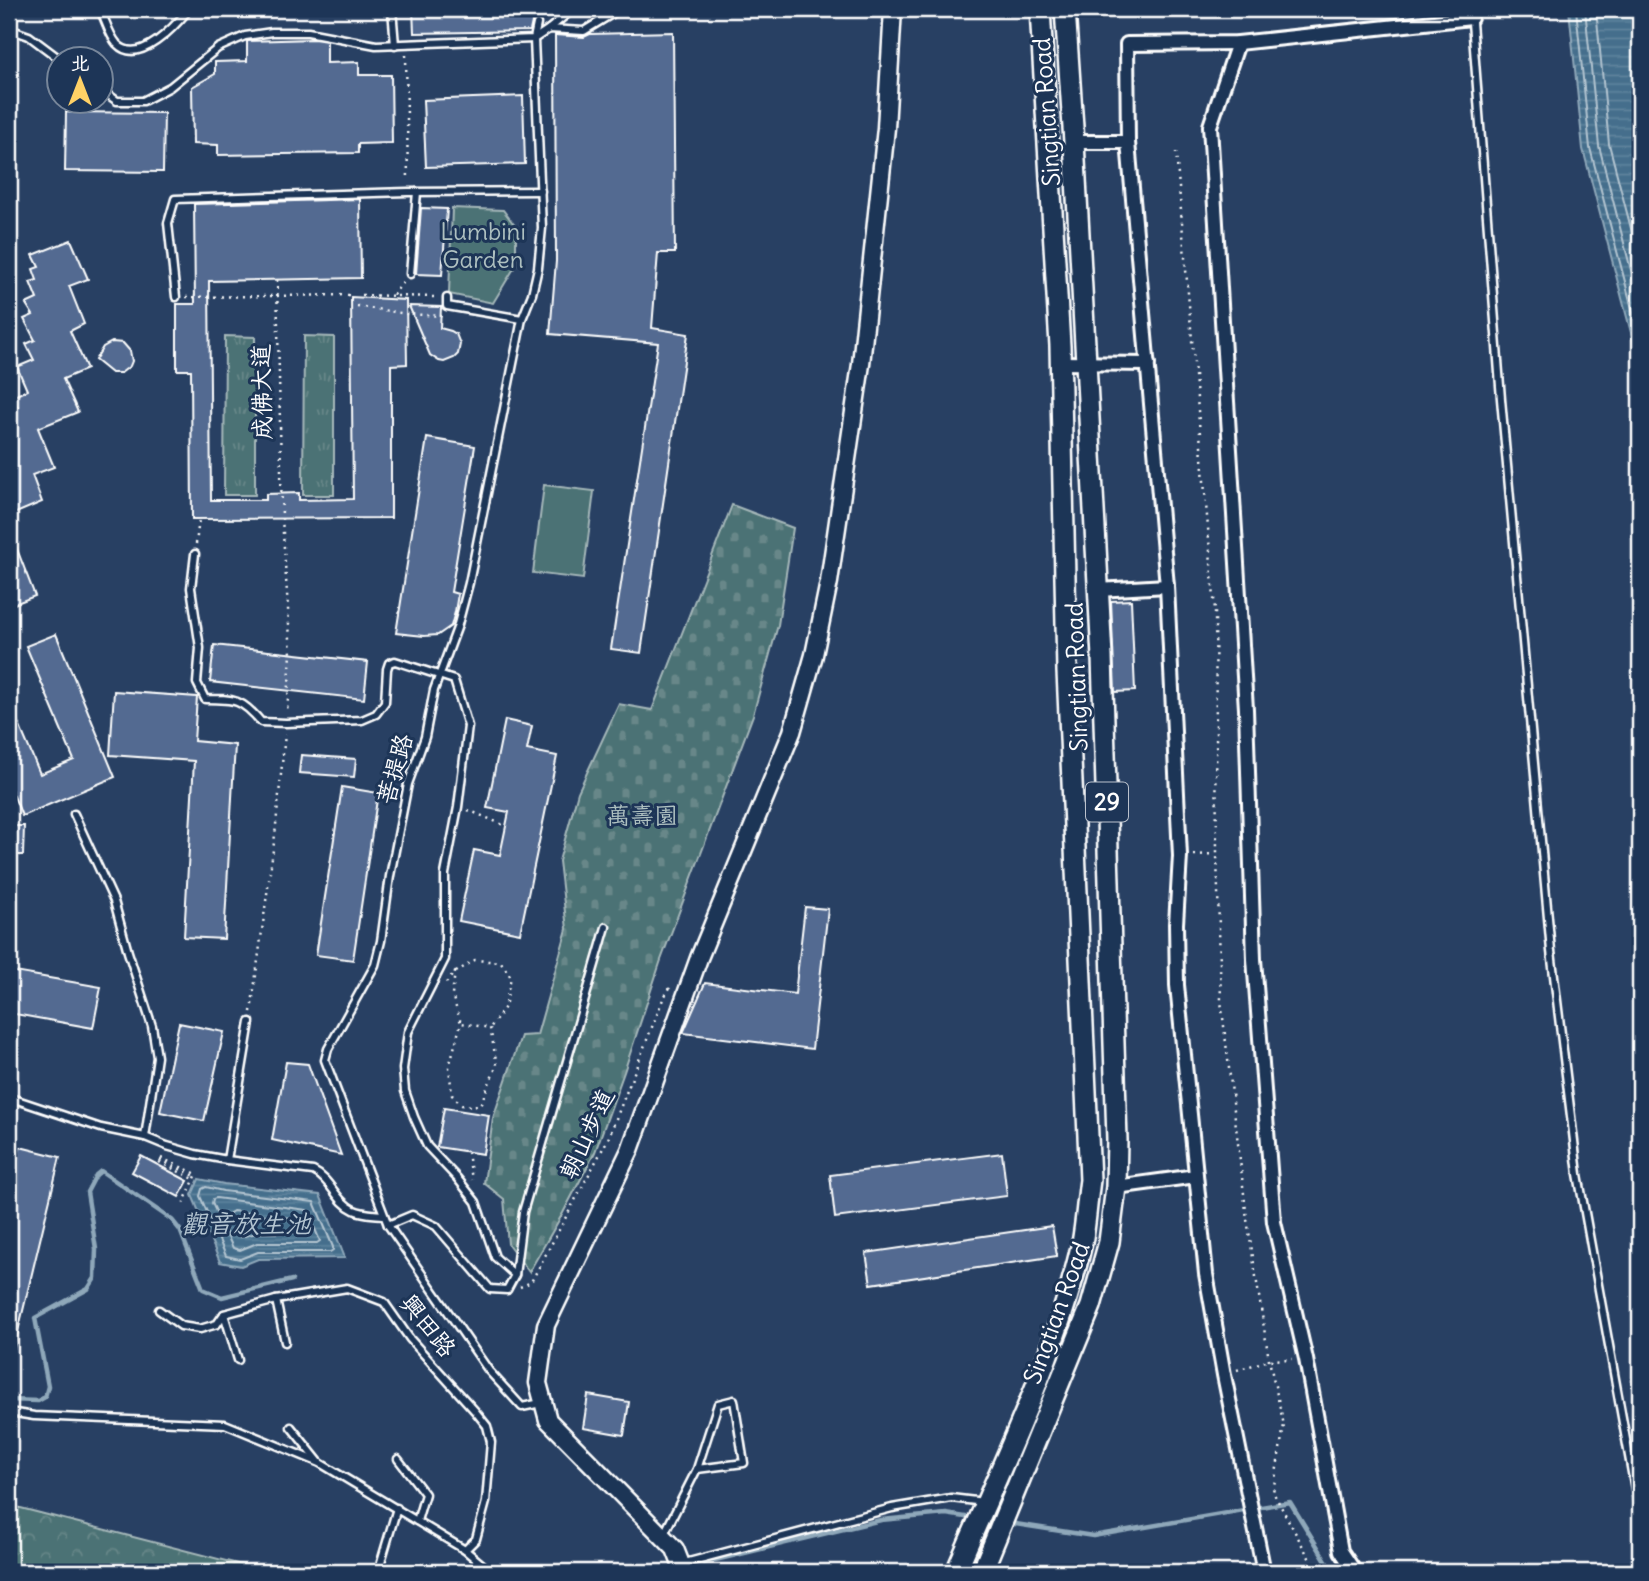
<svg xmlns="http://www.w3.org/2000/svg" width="1649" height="1581" viewBox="0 0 1649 1581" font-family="Delius,'LXGW WenKai TC',sans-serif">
	<defs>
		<pattern id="grass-tufts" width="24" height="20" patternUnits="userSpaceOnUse" patternTransform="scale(1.75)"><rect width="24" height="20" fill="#4c7274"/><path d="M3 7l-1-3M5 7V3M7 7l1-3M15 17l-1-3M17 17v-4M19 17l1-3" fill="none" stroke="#678789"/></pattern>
		<pattern id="forest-crowns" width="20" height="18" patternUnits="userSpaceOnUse" patternTransform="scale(1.75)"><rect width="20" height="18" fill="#4c7274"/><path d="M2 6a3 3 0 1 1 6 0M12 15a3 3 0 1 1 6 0" fill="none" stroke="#678789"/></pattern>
		<pattern id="cemetery-stones" width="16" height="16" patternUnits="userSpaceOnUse" patternTransform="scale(1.75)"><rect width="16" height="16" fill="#4c7274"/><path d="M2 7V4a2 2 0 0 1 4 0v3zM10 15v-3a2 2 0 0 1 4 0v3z" fill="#678789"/></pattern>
		<pattern id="water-rules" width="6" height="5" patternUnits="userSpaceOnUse" patternTransform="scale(1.75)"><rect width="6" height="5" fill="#446e8c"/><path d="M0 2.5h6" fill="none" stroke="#60849d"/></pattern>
	</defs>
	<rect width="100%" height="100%" fill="#284063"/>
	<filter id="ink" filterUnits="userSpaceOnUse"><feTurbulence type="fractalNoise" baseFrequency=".0143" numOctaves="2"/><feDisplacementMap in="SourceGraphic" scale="14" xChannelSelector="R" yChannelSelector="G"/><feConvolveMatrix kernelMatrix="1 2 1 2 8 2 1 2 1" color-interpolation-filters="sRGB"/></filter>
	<g filter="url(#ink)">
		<g fill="url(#grass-tufts)" stroke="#a6b8ba" stroke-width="2">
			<path d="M225 336 255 337V495H224Z"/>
			<path d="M304 336 334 337V495H303Z"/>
		</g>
		<path fill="url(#forest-crowns)" stroke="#a6b8ba" stroke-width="2" d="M9 1505 269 1572H9Z"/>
		<path fill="url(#cemetery-stones)" stroke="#a6b8ba" stroke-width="2" d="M732 505 793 528 778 625 753 715 661 960 624 1072 595 1152 563 1213 529 1272 508 1244 504 1199 484 1183 493 1118 521 1036 537 1035 567 929 559 861 578 792 619 704 652 710Z"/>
		<g fill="#4c7274" stroke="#a6b8ba" stroke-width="2">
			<path d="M452 208 503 210 516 227V265L493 303 449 294Z"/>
			<path d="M544 485 594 491 583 579 533 573Z"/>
		</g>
		<g fill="url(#water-rules)" stroke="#8fa8ba" stroke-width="2">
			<path d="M1569 9H1640V367L1583 149Z"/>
			<path d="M199 1179 224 1184 320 1195 345 1258 258 1259 241 1266 220 1262 192 1195Z"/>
		</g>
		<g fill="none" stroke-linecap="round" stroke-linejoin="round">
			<g stroke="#b4c5d1" stroke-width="2">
				<path d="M1576 9 1590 148 1640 339"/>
				<path d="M1585 9 1599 146 1640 305"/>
				<path d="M1596 9 1609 144 1640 263"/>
				<path d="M206 1187 223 1191 314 1202 333 1247V1250L330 1252H258L240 1259 226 1256 200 1196 202 1189Z"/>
				<path d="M216 1198 307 1210 320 1241 317 1243H257L240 1250 233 1248 212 1203 213 1199Z"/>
				<path d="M233 1211 299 1219 302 1221 304 1230 302 1233H257L240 1237 229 1216 230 1213Z"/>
			</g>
			<g stroke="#8fa8ba" stroke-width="4.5">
				<path d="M9 1400 38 1401 45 1397 48 1386 35 1318 88 1289 95 1278 96 1249 87 1192 96 1175 101 1171 172 1220 180 1230 203 1289 222 1297 292 1280"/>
				<path d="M1009 1523 1093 1536 1290 1502 1333 1572"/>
				<path d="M703 1563 881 1520 946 1514 972 1518"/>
			</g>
		</g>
		<g fill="#526b91" stroke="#fff" stroke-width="2">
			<path d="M413 9H531L532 22 530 31 414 33Z"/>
			<path d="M673 32 675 253H658L652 328 688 334 641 653 611 649 658 343 550 334 556 261 555 35 584 37 590 34Z"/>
			<path d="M314 39 327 41V63L359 62V75H391L392 143 358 144V153L218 155V145L193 144 192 87 215 74V62L247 61V41Z"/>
			<path d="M523 96 525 164 426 167 423 100Z"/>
			<path d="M66 112 164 113 163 172 65 171Z"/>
			<path d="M360 199 361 278 209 281 211 500H266V494L299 493V500L353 499 351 297 406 300 407 364 391 365V518L192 519 191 370H177V304H195L194 204Z"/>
			<path d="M421 208 447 209 442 275 416 274Z"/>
			<path d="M71 240 88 279 69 286 84 324 70 331 87 369 63 379 78 412 38 428 54 467 32 475 42 502 9 516V446L12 445 9 435V411L18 407 12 397 27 390 17 367 34 360 26 344 35 340 24 319 33 315 26 304 37 299 30 282 37 280 33 269 39 267 33 255Z"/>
			<path d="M409 306 441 307 440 328 451 331 456 334 460 344 458 354 454 358 444 362 439 361 430 355Z"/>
			<path d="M112 342 123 343 130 351 132 361 130 366 121 373H111L95 360 103 347Z"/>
			<path d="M427 438 475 446 451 592 458 594 455 612 451 626 438 635 424 636 396 633Z"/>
			<path d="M10 531 35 596 9 606V532Z"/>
			<path d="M1131 600 1135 691 1115 692 1111 601Z"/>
			<path d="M56 634 115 777 22 816 9 784V701L40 774 74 760 26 646Z"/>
			<path d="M214 645 368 662 364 699 210 682Z"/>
			<path d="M114 691 197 697 194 741 235 745 224 939 184 937 194 761 110 755Z"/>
			<path d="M505 720 532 726 527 750 557 756 520 933 459 921 474 850 500 855 509 812 487 808Z"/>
			<path d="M301 755 356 759 354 777 299 773Z"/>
			<path d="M342 787 378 793 353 960 316 955Z"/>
			<path d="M9 826H24L23 855H9Z"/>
			<path d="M805 907 828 909 812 1049 683 1033 705 983 795 994Z"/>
			<path d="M9 971 101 987 93 1028 9 1013Z"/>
			<path d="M179 1023 224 1032 204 1121 160 1112Z"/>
			<path d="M286 1062 308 1064 341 1155 272 1140Z"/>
			<path d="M444 1108 489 1115 483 1154 437 1147Z"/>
			<path d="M20 1147 60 1157 14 1348 9 1347V1196Z"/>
			<path d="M1002 1153 1007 1196 835 1218 830 1175Z"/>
			<path d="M141 1156 188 1181 179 1197 132 1172Z"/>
			<path d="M1052 1226 1057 1256 871 1284 866 1253Z"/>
			<path d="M588 1395 629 1402 624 1435 583 1428Z"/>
		</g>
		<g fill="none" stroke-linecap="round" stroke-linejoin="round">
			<defs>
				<g id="service">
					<path d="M100 9C105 19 109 35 117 44 139 67 176 25 189 9"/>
					<path d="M392 9 395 45"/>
					<path d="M1471 9 1501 399 1551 951 1578 1174 1640 1517"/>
					<path d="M537 24 534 39 542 228 538 268 532 294 522 319 469 583 457 628 434 690 425 737 408 784 390 876 381 941 375 965 328 1049 325 1060 388 1225 489 1371 522 1407 541 1403"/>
					<path d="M9 29 29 36 61 60"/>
					<path d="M549 29 573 9"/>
					<path d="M102 90 117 101H143L170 87 218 48 245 36 272 32H308L376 45 534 39 549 29 584 31 620 9"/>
					<path d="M410 274 417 192"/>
					<path d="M176 297 168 223 175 199 408 192 541 191"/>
					<path d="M447 298V306L522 319"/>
					<path d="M195 554 191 588 200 648 197 683 205 699C235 699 242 699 261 722L286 723 362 720 376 714 385 702 387 669 389 663 395 661 454 680 468 726 458 807 445 874V959L408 1032 403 1069 405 1091 414 1117 427 1146 457 1178 476 1202 495 1257 515 1275 507 1290 490 1289 436 1226 412 1215 388 1225"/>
					<path d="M74 814 114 901 128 952 152 1026 157 1057 145 1137"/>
					<path d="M9 1088 11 1098 101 1128 145 1137 167 1146 195 1154 227 1160 313 1171C331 1179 336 1202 354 1210 362 1214 374 1214 383 1215"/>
					<path d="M227 1160 250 1022"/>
					<path d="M515 1275 523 1212 606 927"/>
					<path d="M276 1300 285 1342"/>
					<path d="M159 1310 181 1326 200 1329 217 1324 224 1314 276 1300 347 1288 384 1302 410 1339 475 1411 487 1426 491 1442 486 1502 476 1539 465 1550"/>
					<path d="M224 1314 238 1360"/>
					<path d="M9 1412 34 1416 225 1424 320 1463 465 1550 491 1572"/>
					<path d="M291 1427 319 1462"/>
					<path d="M398 1459 425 1494 417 1521"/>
					<path d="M664 1534 697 1469 744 1463 734 1400 718 1404 697 1469"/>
					<path d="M681 1564 892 1508 951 1498 984 1502"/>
					<path d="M378 1572 397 1508"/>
				</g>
				<g id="minor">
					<path d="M1238 43 1210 126 1246 709 1254 959 1274 1222 1306 1359 1341 1551 1355 1572"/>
					<path d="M1074 142H1128L1127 44 1238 43 1471 18"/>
					<path d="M1128 142 1167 586 1180 856 1176 924 1177 985 1206 1274 1224 1375 1264 1572"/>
					<path d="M1060 363 1148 364"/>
					<path d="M1098 590 1167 586"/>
					<path d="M1116 1187 1196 1176"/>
				</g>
				<path id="tertiary" d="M684 1572 675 1549 548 1420 538 1383 546 1325 630 1150 699 958 792 732 814 655 829 582 861 364 886 128 893 9"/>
				<g id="primary">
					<path d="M956 1572C1001 1466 1056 1356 1082 1243 1086 1223 1087 1200 1090 1180L1067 671 1060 346 1040 9"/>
					<path d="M982 1572 1091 1306 1109 1242 1116 1187 1117 1140 1102 657 1074 142 1065 9"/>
				</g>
			</defs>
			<use href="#service" stroke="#fff" stroke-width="11"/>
			<use href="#minor" stroke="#fff" stroke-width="18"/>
			<use href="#tertiary" stroke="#fff" stroke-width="21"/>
			<use href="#primary" stroke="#fff" stroke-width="24"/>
			<g stroke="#fff" stroke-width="2.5" stroke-dasharray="2 5" stroke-linecap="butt">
				<path d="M406 55 408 181"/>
				<path d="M1176 152 1215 610 1217 854 1221 1001 1247 1219 1269 1360 1284 1425 1273 1492 1313 1565 1314 1572"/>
				<path d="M277 280 282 518 291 654 287 713"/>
				<path d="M362 295 435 297"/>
				<path d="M393 295 404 281"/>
				<path d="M186 297 351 295"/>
				<path d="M357 306 407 314 442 316"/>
				<path d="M196 544 199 519"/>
				<path d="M468 810 506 826"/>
				<path d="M1194 855 1215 854"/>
				<path d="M456 972 475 960 501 962 511 977 505 1007 490 1028"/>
				<path d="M446 983 455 972 452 995 461 1023 449 1067 452 1095 463 1106 480 1105 497 1065 490 1028 461 1023"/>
				<path d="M251 1012 275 835 285 734"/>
				<path d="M468 1152 472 1180"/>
				<path d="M161 1158 197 1174 183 1204"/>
				<path d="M160 1160 195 1176"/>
				<path d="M159 1162 194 1179"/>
				<path d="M520 1287 531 1282 608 1139 663 999 671 986"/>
				<path d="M1237 1370 1269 1360 1292 1359"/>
			</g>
			<use href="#service" stroke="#1d3557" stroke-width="6"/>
			<use href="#minor" stroke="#1d3557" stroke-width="12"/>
			<use href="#tertiary" stroke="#1d3557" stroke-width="16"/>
			<use href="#primary" stroke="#1d3557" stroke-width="19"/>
		</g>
	</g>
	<g text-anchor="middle" stroke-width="6" stroke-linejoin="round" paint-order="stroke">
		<rect fill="#1d3557" stroke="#bbc2cd" stroke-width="2" x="1086" y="782.5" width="42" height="39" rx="5"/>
		<g font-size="23" font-weight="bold" fill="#fff">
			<text x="1107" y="810">29</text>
		</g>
		<g font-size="24" fill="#fff" stroke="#1d3557">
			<text transform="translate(1047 112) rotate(-94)" y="8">Singtian Road</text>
			<text transform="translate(262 392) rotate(-91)" y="8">成佛大道</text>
			<text transform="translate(1077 677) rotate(-92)" y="8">Singtian Road</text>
			<text transform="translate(395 769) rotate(-74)" y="8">菩提路</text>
			<text transform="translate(587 1134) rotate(-65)" y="8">朝山步道</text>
			<text transform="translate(1057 1313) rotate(-70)" y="8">Singtian Road</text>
			<text transform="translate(428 1326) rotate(51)" y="8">興田路</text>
		</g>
		<g font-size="24" fill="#aec0c0" stroke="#1d3557">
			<text x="483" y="240">Lumbini<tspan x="483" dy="28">Garden</tspan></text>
			<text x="642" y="824">萬壽園</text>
		</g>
		<g font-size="26" font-style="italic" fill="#b4c5d1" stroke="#1d3557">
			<text x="246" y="1233">觀音放生池</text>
		</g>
	</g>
	<rect width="1649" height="1581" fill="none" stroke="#1d3557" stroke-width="35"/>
	<rect x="18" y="18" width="1614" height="1546" fill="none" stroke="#fff" stroke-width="2.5" filter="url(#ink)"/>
	<g transform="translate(80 80)"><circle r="33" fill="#1d3557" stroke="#77869a" stroke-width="2"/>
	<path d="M0-5L12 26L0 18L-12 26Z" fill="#ffd166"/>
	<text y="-10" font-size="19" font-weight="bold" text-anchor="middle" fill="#ffffff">北</text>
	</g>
</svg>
